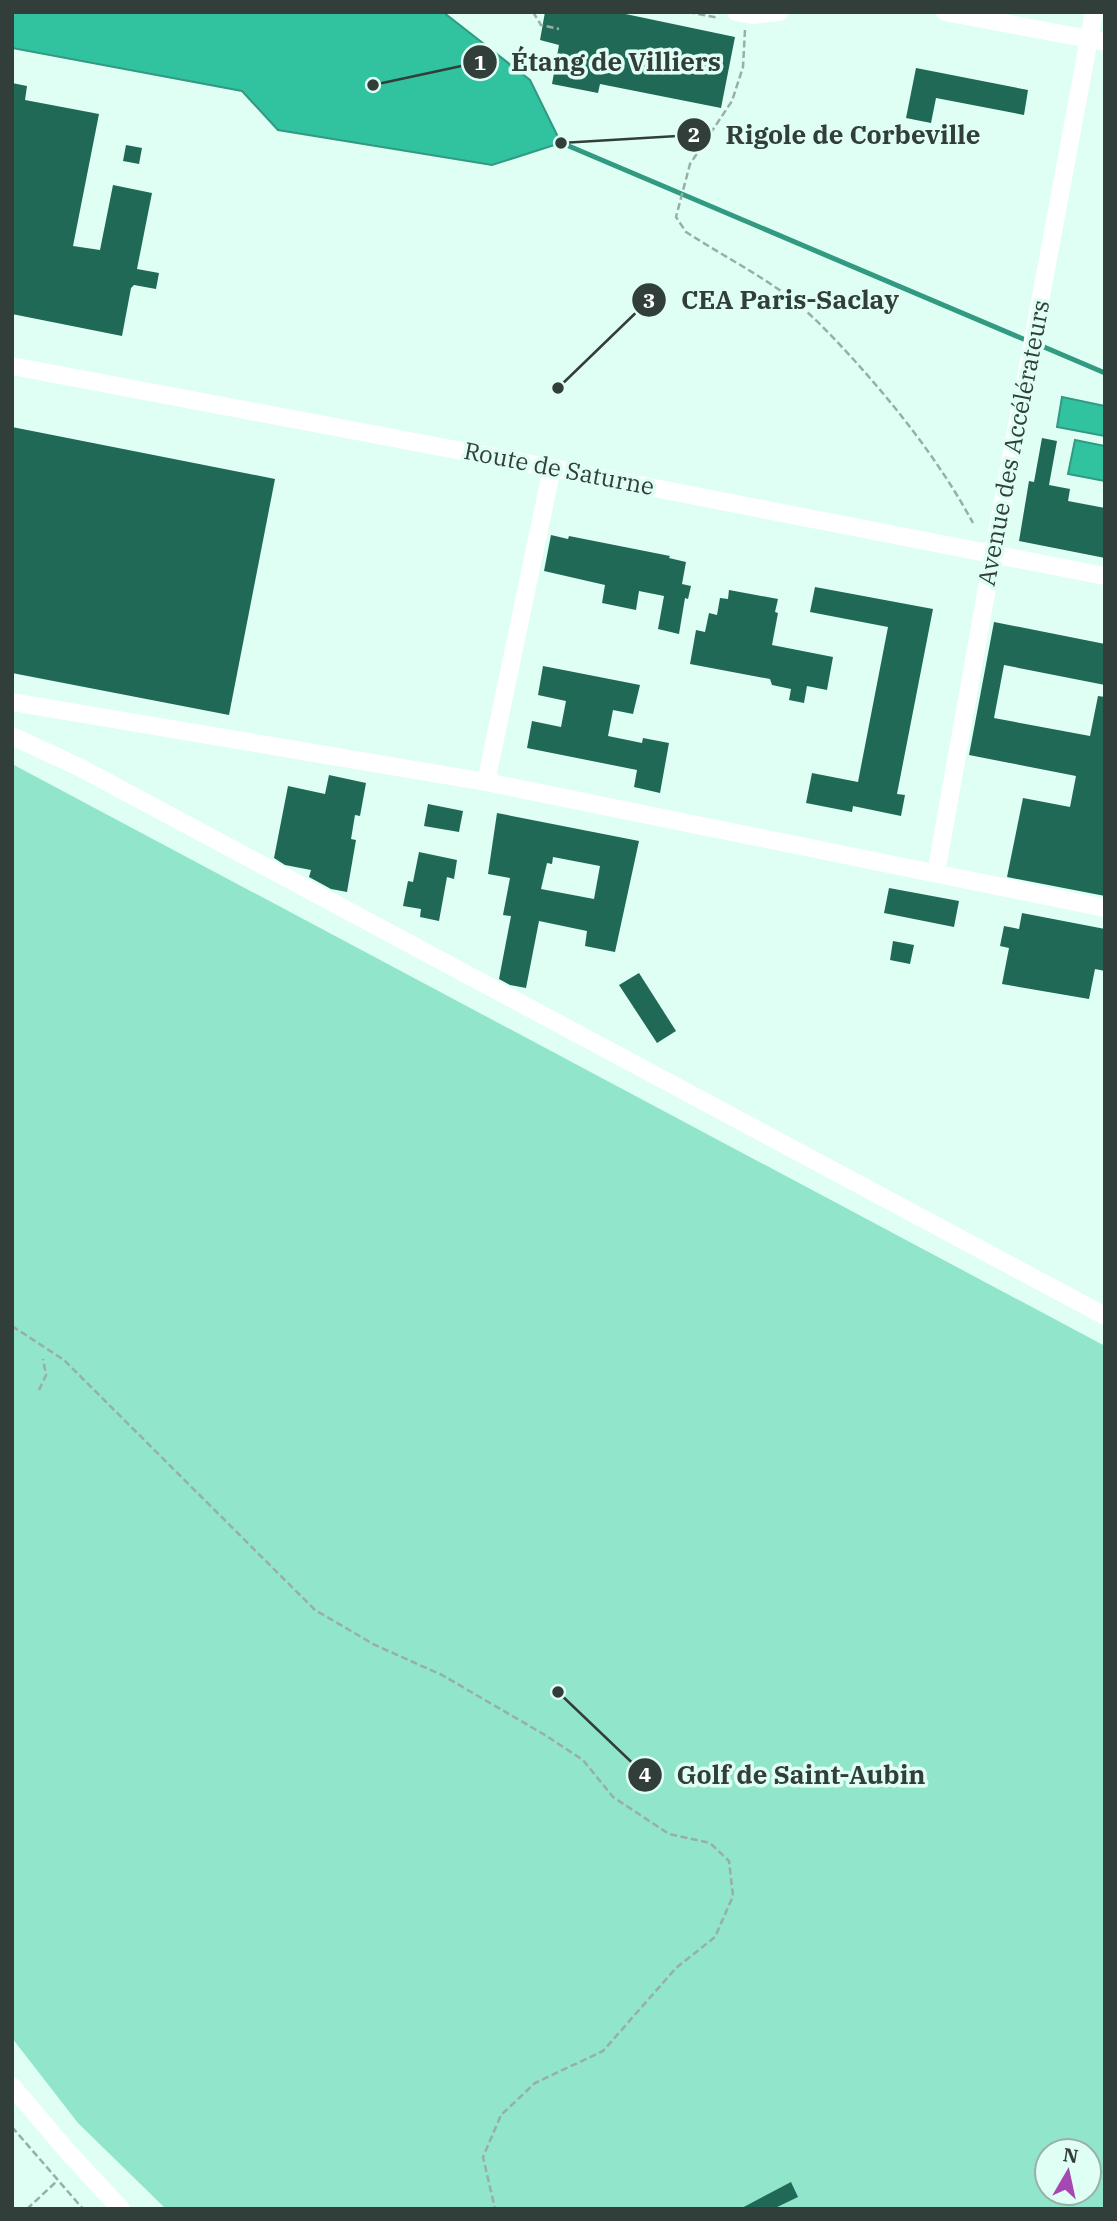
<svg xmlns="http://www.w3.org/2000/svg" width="1117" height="2221" viewBox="0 0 1117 2221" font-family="'IBM Plex Serif',serif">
	<rect width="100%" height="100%" fill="#dffef4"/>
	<path fill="#90e5cb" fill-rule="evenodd" d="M12 764 1105 1346V2209H166L78 2123 12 2038ZM1047 2151H1089V2193H1047Z"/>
	<g fill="#31c2a0" stroke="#319a81" stroke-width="2">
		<path d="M12 12H443L530 80 561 143 492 165 278 130 242 91 12 48Z"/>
		<path d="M1062 397 1105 406V436L1057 427Z"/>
		<path d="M1075 440 1105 446V481L1068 474Z"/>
	</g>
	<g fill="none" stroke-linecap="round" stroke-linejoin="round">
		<g stroke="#319a81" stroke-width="5">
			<path d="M557 141 1028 341"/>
			<path d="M1037 344 1105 373"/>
		</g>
	</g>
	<g fill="#206957" fill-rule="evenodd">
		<path d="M545 12H616L735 37 721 108 600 84 598 93 552 84 559 45 540 40Z"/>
		<path d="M916 68 1028 90 1024 115 936 98 931 123 906 118Z"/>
		<path d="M12 83 27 86 25 100 99 114 73 246 100 250 113 185 152 193 137 269 159 273 156 289 134 285 131 288 122 336 12 314Z"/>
		<path d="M126 145 142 148 139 164 123 161Z"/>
		<path d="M12 427 275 479 229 715 12 673Z"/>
		<path d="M1042 438 1057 441 1049 485 1070 489 1068 501 1105 508V558L1019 541 1029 481 1034 482Z"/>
		<path d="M551 535 568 539 569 536 670 556 669 558 686 562 682 584 691 586 688 599 685 598 679 634 658 629 664 596 639 591 636 610 602 603 605 585 544 571Z"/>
		<path d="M815 587 933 609 897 794 905 795 901 816 853 806 852 812 806 803 812 773 858 782 888 627 810 612Z"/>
		<path d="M729 590 778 599 775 612 778 613 772 645 833 657 827 690 807 686 804 703 789 700 791 689 772 685 770 679 690 664 696 630 705 632 709 613 717 615 720 598 728 599Z"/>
		<path d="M994 622 1105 644V685L1004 665 994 718 1090 736 1098 696 1105 697V896L1007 877 1023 798 1070 807 1076 776 969 755Z"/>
		<path d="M543 666 640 685 633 714 613 710 608 736 642 743 643 738 669 743 660 793 634 787 637 770 527 748 532 721 561 727 566 701 538 695Z"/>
		<path d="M329 775 366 783 360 816 355 815 351 839 356 840 347 892 331 889 309 877 311 870 285 865 274 858 288 786 325 794Z"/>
		<path d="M428 804 463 811 459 832 424 826Z"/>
		<path d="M497 813 639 841 615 952 585 946 587 931 539 921 526 988 510 985 499 979 511 916 503 915 510 878 488 874ZM553 857 600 866 594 899 541 889 547 863 552 864Z"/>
		<path d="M419 852 457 860 454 879 447 877 439 921 420 917 421 909 403 906 408 881 413 882Z"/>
		<path d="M889 888 959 901 954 927 884 913Z"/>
		<path d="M1022 913 1105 929V971L1095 969 1089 999 1002 984 1009 948 1000 946 1004 926 1019 929Z"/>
		<path d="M893 941 914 945 910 964 890 960Z"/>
		<path d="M639 973 676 1031 657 1043 619 985Z"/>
		<path d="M791 2182 798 2197 773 2209H740Z"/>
	</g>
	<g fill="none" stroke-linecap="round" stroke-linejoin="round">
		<g stroke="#98afa8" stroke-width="2.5" stroke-dasharray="7 3.5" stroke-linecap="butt">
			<path d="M533 12 541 25 559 29"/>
			<path d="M688 12 719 18"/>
			<path d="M745 30 743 67 732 101 690 164 676 217 686 232C717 252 751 270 781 291 808 310 832 336 854 360 899 410 941 464 973 523"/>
			<path d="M12 1326 64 1360 315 1610 375 1645 442 1675 545 1735 583 1760 613 1797 669 1834 710 1843 729 1861 733 1896 715 1937 676 1968 603 2051 535 2083 501 2115 483 2157 495 2209"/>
			<path d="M39 1390 46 1375 43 1359"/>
			<path d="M12 2127 83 2209"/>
			<path d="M27 2209 57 2181"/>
		</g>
		<g stroke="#fff" stroke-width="18">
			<path d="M736 12 753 15 779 12"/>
			<path d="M945 12 1105 42"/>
			<path d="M12 366 552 468 1105 576"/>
			<path d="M12 702 486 782 1105 908"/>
			<path d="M12 736 81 768 1105 1316"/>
			<path d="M486 782 552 468"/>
			<path d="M936 873 993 554 1094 12"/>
			<path d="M12 2086 68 2152 121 2209"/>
		</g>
	</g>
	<g text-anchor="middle" stroke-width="7" stroke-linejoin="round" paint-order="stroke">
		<g font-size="24" fill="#323e3a" stroke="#dffef4">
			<text transform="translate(1014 443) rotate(-79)" y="8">Avenue des Accélérateurs</text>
			<text transform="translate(559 469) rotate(11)" y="8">Route de Saturne</text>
		</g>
	</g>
	<path fill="none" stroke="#323e3a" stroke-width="2.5" d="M373 85L480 62M561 143L694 135M558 388L649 300M558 1692L645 1775"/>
	<g fill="#323e3a" stroke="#dffef4" stroke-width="2.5">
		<circle cx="373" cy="85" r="7"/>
		<circle cx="561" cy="143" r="7"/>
		<circle cx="558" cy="388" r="7"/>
		<circle cx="558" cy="1692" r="7"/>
		<circle cx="480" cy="62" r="18"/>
		<circle cx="694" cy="135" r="18"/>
		<circle cx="649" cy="300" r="18"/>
		<circle cx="645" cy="1775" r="18"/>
	</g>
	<g font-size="21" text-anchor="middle" font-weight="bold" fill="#fff">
		<text x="480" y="70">1</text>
		<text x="694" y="142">2</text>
		<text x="649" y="308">3</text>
		<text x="645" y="1782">4</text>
	</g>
	<g font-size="26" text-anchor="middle" font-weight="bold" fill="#323e3a" stroke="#dffef4" stroke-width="7" stroke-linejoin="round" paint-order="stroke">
		<text x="616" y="71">Étang de Villiers</text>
		<text x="853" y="144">Rigole de Corbeville</text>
		<text x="790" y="309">CEA Paris-Saclay</text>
		<text x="801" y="1784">Golf de Saint-Aubin</text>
	</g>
	<rect width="1117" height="2221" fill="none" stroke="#323e3a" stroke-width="28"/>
	<g transform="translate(1068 2172) rotate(9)"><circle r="33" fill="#dffef4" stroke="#9ab1aa" stroke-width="2"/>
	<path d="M0-5L12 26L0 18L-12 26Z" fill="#a648b1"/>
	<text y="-10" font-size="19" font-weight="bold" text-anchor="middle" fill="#323e3a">N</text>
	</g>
</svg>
